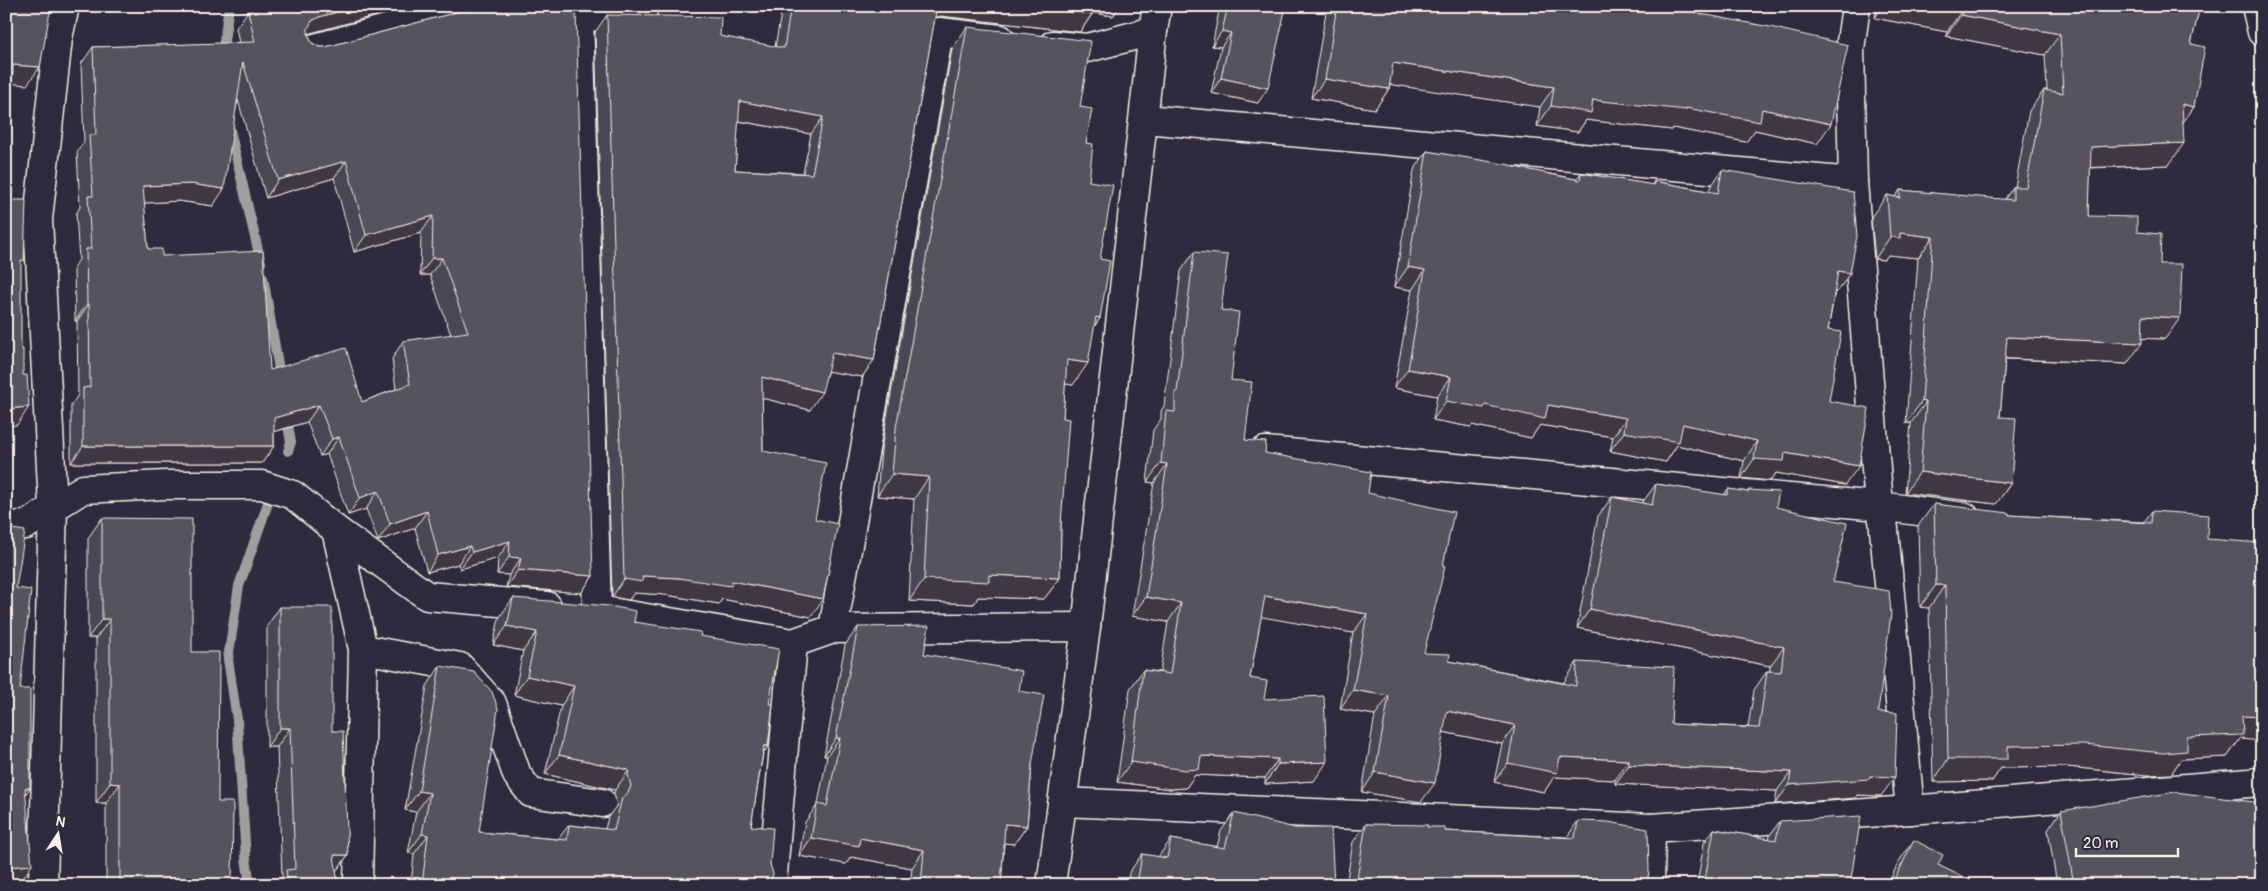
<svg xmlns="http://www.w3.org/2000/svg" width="2268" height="891" viewBox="0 0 2268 891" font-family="Pangolin,sans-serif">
	<rect width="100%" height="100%" fill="#2f2a3d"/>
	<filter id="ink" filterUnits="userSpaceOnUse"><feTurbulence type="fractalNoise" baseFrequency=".02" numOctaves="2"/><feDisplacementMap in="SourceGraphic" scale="10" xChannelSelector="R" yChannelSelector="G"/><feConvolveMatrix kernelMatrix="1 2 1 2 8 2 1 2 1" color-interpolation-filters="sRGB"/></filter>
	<g filter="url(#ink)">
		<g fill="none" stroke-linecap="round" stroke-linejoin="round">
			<g stroke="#a19ea0" stroke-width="10">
				<path d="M222 55 229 6"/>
				<path d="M229 126 261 263"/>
				<path d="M263 277 281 381"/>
				<path d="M286 415 291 442 288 451"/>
				<path d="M250 885 246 858 237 720 228 659 239 586 268 503"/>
			</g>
			<defs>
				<g id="minor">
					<path d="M1856 6 1850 49 1853 182 1879 506 1883 519 1910 810"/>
					<path d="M561 14 579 16 643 18"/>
					<path d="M579 16 597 610"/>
					<path d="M1000 39 939 32 833 629 1086 627 1051 885"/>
					<path d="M1053 45 1087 48 1153 31 1157 6"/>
					<path d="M311 49 447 13 494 11"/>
					<path d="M1145 119 1853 182"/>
					<path d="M1265 451 1879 506 1965 517"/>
					<path d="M6 526 26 525 83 489 166 485H262L293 495 336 530 427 596 547 606"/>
					<path d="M336 530 363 649 358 885"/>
					<path d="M599 610 793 643 833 629"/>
					<path d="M1086 627 1153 31"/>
					<path d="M363 649 460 667 492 703 517 775 531 793 602 803"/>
					<path d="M1063 802 1651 828 1910 810 2262 782"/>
					<path d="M43 885 53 506 38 219 58 38 65 6"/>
					<path d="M772 885 793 643"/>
					<path d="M1650 885 1651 828"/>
				</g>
				<path id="major" d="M2256 6 2262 32"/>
			</defs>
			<use href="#minor" stroke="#f4f1e8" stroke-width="31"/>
			<use href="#major" stroke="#f4f1e8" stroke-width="31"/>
			<use href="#minor" stroke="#2f2a3d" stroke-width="28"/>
			<use href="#major" stroke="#2f2a3d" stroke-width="28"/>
		</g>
		<g fill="#4a4752" stroke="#f4f1e8" fill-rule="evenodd">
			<path d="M742 6H1120L1113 16 1093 13 1080 32 941 16 935 17 874 360 862 377 828 371 810 410 762 398 763 451 815 519 811 617 722 599 719 604 666 595 634 593 629 600 612 597 595 32 607 15 775 47 781 14ZM738 121 811 134 803 173 735 170Z"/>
			<path d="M1220 6H1286L1258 103 1211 93 1221 47 1212 46Z"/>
			<path d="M1327 6H1681L1696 13 1817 144 1755 130 1746 142 1673 128 1672 130 1586 120 1578 132 1537 126 1540 107 1390 84 1389 89 1375 109 1311 98Z"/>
			<path d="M1877 6H2200L2191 44 2194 107 2183 122 2169 165 2090 168 2089 216 2137 232 2160 264 2165 339 2142 338 2127 364 2005 359 2000 417 2011 483 1996 504 1905 493 1911 423H1906L1918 258 1888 255 1884 260 1875 259 1871 217 1887 195 1895 197 1900 190 2004 200 2013 187H2015L2029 111 2044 90H2047L2045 55 1946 36 1947 32 1875 18Z"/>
			<path d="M248 11 308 34V35L312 43 319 47H326L461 11 593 576 581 593 506 587 509 575 497 574 498 558 460 569 458 564 427 572 415 528 378 541 366 509 348 515 327 454 320 456 307 422 274 432V446L262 463H71V405L78 395 77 321H75L74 266 79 260 76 214 80 207 77 152 84 142 81 64 93 47 239 43 236 28ZM238 100 266 198 334 178 354 252 421 233 420 275H430L451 335 403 341 392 359 396 389 362 402 270 370 162 256 148 249 144 203 179 201 213 206Z"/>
			<path d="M967 27 1080 107 1086 143 1089 181 1100 259V318L1094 327 1073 385 1065 384 1063 418 1060 578 1044 599 978 597 974 604 909 601 914 499 877 496 881 450 952 49Z"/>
			<path d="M1427 151 1576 179 1581 173 1652 185 1654 181 1708 191 1722 170 1850 273 1837 292H1835L1828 330 1829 401 1845 485 1776 473 1770 481 1741 478 1744 461 1677 445 1666 462 1610 451 1613 437 1540 425 1531 438 1472 425 1471 427 1433 420 1437 396 1394 388 1412 290 1394 287 1414 170Z"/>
			<path d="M1194 252 1221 310 1231 380 1245 440 1265 453 1368 493 1424 653 1449 661 1564 683V682L1577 662 1671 724 1748 727 1754 690 1767 671H1770V666L1577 628 1598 516 1612 497 1642 503 1656 484 1724 495 1728 489 1748 492 1749 490 1776 507 1833 582 1878 712 1881 796 1858 795 1856 798 1775 804 1777 791 1615 784V780L1554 777 1544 792 1494 782 1502 744 1443 732 1421 802 1362 792 1375 715 1340 709 1353 633 1261 616 1250 678 1314 781 1265 784V778L1195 775 1186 788 1171 789 1117 782 1130 689 1143 670 1160 672 1168 622 1132 616 1154 483 1147 482 1153 430 1161 419V411L1164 406 1181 271Z"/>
			<path d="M1934 504 2009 515 2144 522 2152 511 2207 539 2240 739 2227 757 2181 759 2171 774 2147 775 2068 767 2001 768 1992 781 1933 782 1929 608 1920 607 1918 526Z"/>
			<path d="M102 518 192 652 232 885H106V803H96V638H88V538Z"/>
			<path d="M513 598 700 636 769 704 768 746 763 754 751 826 770 864V885H411L414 854 408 853 416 812 405 810 427 686 440 666 479 832 558 839 569 825 605 829 608 817 617 805 614 794 615 790 545 774 561 706 514 695 523 651 493 645 499 618Z"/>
			<path d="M280 607 332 731 348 855 336 871 338 885H276L282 877 277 747H267V626Z"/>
			<path d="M858 627 924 654 1019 691 1032 764 1027 826 1014 844 1004 843 1001 885H910L912 868 851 857 846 864 799 856 805 822 818 804 827 756H824L845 645Z"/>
			<path d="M2061 811 2262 885H2057L2048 830Z"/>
			<path d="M1234 813 1334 885H1127L1129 873 1142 854 1158 857 1171 839 1217 847 1221 831Z"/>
			<path d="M1578 821 1649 885H1346L1353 842 1366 824 1427 827 1445 831 1567 837Z"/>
			<path d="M1780 821 1850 885H1697L1704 843 1714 829 1769 839 1770 835Z"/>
			<path d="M1914 840 1938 865 1967 885H1888L1899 861Z"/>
		</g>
		<g fill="#3c3942" stroke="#f4f1e8">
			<path d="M359 6H411L307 34 300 38 312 21 319 17Z"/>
			<path d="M742 6H786L781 14Z"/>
			<path d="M938 6H1018L1092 14 1080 32 941 16 933 18Z"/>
			<path d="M1087 6H1120L1113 16 1084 11Z"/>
			<path d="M1882 6H1942L1962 10 1947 32 1875 18Z"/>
			<path d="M1961 15 2060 34 2045 55 1946 36Z"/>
			<path d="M1222 31 1231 33 1221 47 1212 46Z"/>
			<path d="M1393 63 1554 87 1540 107 1380 83Z"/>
			<path d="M13 65 40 67 27 85 6 83Z"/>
			<path d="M1221 78 1268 88 1258 103 1211 93Z"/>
			<path d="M1325 79 1389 89 1375 109 1311 98Z"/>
			<path d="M1593 100 1686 108 1762 109 1831 124 1817 144 1755 130 1746 142 1673 128 1672 130 1586 120 1578 132 1537 126 1551 106Z"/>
			<path d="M740 101 823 117 811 134 728 119Z"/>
			<path d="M2182 104 2194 107 2179 128Z"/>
			<path d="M2184 143 2169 165 2076 168 2091 147Z"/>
			<path d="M346 161 334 178 266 198 278 180Z"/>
			<path d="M191 184 224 189 213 206 179 201 131 204 143 186Z"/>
			<path d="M433 216 421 233 354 252 366 235Z"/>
			<path d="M1900 233 1933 237 1918 258 1888 255 1884 260 1875 259 1890 237Z"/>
			<path d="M432 258H442L430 275H420Z"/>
			<path d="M1408 267 1425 270 1412 290 1394 287Z"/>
			<path d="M1838 271 1850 273 1837 292 1825 290Z"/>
			<path d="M87 304H89L77 321H75Z"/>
			<path d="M2143 316 2180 318 2165 339 2128 338Z"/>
			<path d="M1096 317 1100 318 1085 340Z"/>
			<path d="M2007 337 2142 343 2127 364 1992 358Z"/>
			<path d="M832 353 874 360 862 377 820 370Z"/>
			<path d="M1067 360 1088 363 1073 385 1052 382Z"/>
			<path d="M1408 369 1451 377 1437 396 1394 388Z"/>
			<path d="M762 377 822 392 810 410 750 395Z"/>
			<path d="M1446 401 1485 405H1548L1626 418 1613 437 1540 425 1531 438 1472 425 1471 427 1433 420Z"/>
			<path d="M1922 401 1926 402 1911 423H1906Z"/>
			<path d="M319 405 307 422 262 435 274 418Z"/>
			<path d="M29 407 17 425 6 426V409Z"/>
			<path d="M1683 424 1757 441 1744 461 1677 445 1666 462 1610 451 1624 432Z"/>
			<path d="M339 437 327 454 320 456 332 439Z"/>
			<path d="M83 446H274L262 463H71Z"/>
			<path d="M1785 453 1859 466 1845 485 1776 473 1770 481 1741 478 1754 459Z"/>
			<path d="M1161 463 1167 464 1154 483 1147 482Z"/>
			<path d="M1920 472 2011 483 1996 504 1905 493Z"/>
			<path d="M892 474 929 477 914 499 877 496Z"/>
			<path d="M378 491 366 509 348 515 360 498Z"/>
			<path d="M427 511 415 528 378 541 390 524Z"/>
			<path d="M510 541 498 558 460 569 472 552Z"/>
			<path d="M470 546 458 564 427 572 438 555Z"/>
			<path d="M509 557 521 558 509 575 497 574Z"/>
			<path d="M518 570 593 576 581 593 506 587Z"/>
			<path d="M989 575 1060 578 1044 599 978 597 974 604 909 601 924 579Z"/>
			<path d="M643 576 732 581 823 599 811 617 722 599 719 604 666 595 634 593 629 600 612 597 624 579Z"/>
			<path d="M1936 585H1945L1929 608 1920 607Z"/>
			<path d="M1265 596 1367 614 1353 633 1251 615Z"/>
			<path d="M1146 597 1181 603 1168 622 1132 616Z"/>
			<path d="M1590 609 1784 647 1770 666 1577 628Z"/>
			<path d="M102 619H110L96 638H88Z"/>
			<path d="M507 626 537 632 523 651 493 645Z"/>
			<path d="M527 676 574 686 561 706 514 695Z"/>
			<path d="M1353 690 1389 696 1375 715 1340 709Z"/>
			<path d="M1447 711 1515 725 1502 744 1433 730Z"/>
			<path d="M2242 716 2262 717V741L2240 739 2227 757 2181 759 2171 774 2147 775 2068 767 2001 768 1992 781 1933 782 1948 759 2008 746 2187 737Z"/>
			<path d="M280 728H290L277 747H267Z"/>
			<path d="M836 738H840L827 756H824Z"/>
			<path d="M764 746H768L755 766Z"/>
			<path d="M559 755 629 770 615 790 545 774Z"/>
			<path d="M1201 756 1278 759 1265 778 1195 775 1186 788 1171 789 1117 782 1131 762Z"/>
			<path d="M1560 757 1629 760 1615 780 1554 777 1544 792 1494 782 1508 763Z"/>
			<path d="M1327 762 1314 781 1265 784 1278 764Z"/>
			<path d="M1629 765 1791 772 1777 791 1615 784Z"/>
			<path d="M1375 772 1435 783 1421 802 1362 792Z"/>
			<path d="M1870 776 1895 777 1881 796 1858 795 1856 798 1775 804 1789 785Z"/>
			<path d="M110 783 120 784 106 803H96Z"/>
			<path d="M25 788H30L16 808Z"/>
			<path d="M419 791 430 793 416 812 405 810Z"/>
			<path d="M1005 824 1027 826 1014 844 993 842Z"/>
			<path d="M422 834 428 835 414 854 408 853Z"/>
			<path d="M811 838H860L924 850 912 868 851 857 846 864 799 856Z"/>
			<path d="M334 855H348L334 874Z"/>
			<path d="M32 865 19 885H6V867Z"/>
		</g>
		<g fill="#56525f" stroke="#f4f1e8" fill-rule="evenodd">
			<path d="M6 6H51L40 67 13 65 9 200H26L24 261 21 260V349H23V375H27L29 407 6 409Z"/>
			<path d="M266 6H359L319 17 312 21 308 28V35L312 43 319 47H326L461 11 541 9 576 13 593 576 518 570 521 558 509 557 510 541 472 552 470 546 438 555 427 511 390 524 378 491 360 498 339 437 332 439 319 405 274 418V446H83V388L90 387 89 304H87L86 249H91L88 196H93L89 135H96L93 47 255 42 248 11ZM243 62 278 180 346 161 366 235 433 216 432 258H442L468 332 403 341 410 384 362 402 346 348 270 370 263 251 162 256V249H148L143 186 191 184 224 189Z"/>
			<path d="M791 6H938L936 12 874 360 832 353 822 392 762 377 763 451 826 463 815 519 838 524 823 599 732 581 731 586 679 578 643 576 642 582 624 579 607 15 721 17 720 36 784 48ZM740 101 823 117 812 174 735 170Z"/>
			<path d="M1018 6H1094L1092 14Z"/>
			<path d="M1228 6H1286L1268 88 1221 78 1231 33 1222 31Z"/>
			<path d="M1337 6H1681L1696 10V13L1770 27 1848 45 1831 124 1762 109 1760 122 1686 108V110L1593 100 1591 113 1551 106 1554 87 1393 63 1389 89 1325 79Z"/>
			<path d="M1942 6H2200L2191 44 2205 47 2194 107 2182 104 2184 143 2091 147 2089 216 2137 217V232L2161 234 2160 264H2182L2180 318 2143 316 2142 343 2007 337 2000 417 2016 418 2011 483 1920 472 1926 402 1922 401 1933 237 1900 233V238L1890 237 1887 195 1900 198V190L2013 200V187H2026L2044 90 2063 93 2060 34 1961 15 1962 10Z"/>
			<path d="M967 27 1091 41 1080 107 1092 109 1086 143 1093 144 1089 181 1113 185 1100 259 1110 261 1100 318 1096 317 1088 363 1067 360 1063 418 1069 419 1061 524 1060 578 989 575V582L924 579 929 477 892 474 896 428Z"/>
			<path d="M1427 151 1510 165V166L1580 180 1581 173 1654 185V181L1718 193 1722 170 1853 192 1857 236 1850 273 1838 271 1828 330 1841 332 1829 401 1869 408 1859 466 1785 453 1784 461 1754 459 1757 441 1683 424 1679 442 1624 432 1626 418 1548 405 1545 419 1485 405 1484 408 1446 401 1451 377 1408 369 1425 270 1408 267Z"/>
			<path d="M1194 252 1228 255 1221 310 1239 312 1231 380 1252 382 1245 440 1266 442 1265 453 1371 472 1368 493 1454 512 1443 566H1445L1424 653 1450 654 1449 661 1576 686 1577 662 1674 667 1671 724 1759 728 1767 671 1781 672 1784 647 1590 609 1612 497 1652 505 1656 484 1727 495 1728 489 1749 492V490L1779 492 1776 507 1847 523 1833 582 1889 591 1891 614 1878 712 1897 713 1895 777 1870 776 1869 779 1789 785 1791 772 1629 765V760L1560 757 1557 773 1508 763 1515 725 1447 711 1435 783 1375 772 1389 696 1353 690 1367 614 1265 596 1250 678 1267 681 1264 699 1324 696 1327 762 1278 764V759L1201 756 1199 769 1185 770 1131 762 1143 670 1170 674 1181 603 1146 597 1167 464 1161 463 1166 411 1175 412V392H1177Z"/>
			<path d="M1934 504 2009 513V515L2151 523 2152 511 2208 515 2207 539 2262 543V717L2242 716 2243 735 2187 737V751L2163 753 2084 745 2008 746V759H1948L1945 585H1936Z"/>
			<path d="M102 518 192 519V652H219L218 802H233L232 885H120V784L110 783V619H102Z"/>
			<path d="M6 528 25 531 16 588 31 590 20 689H30V788H25L32 865 6 867Z"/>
			<path d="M513 598 609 606 636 611 634 622 701 632 700 636 779 649 769 704H773L768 746H764L751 826 773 828 770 864 773 874 770 885H422L428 835 422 834 430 793 419 791 440 666 474 672 492 692 498 709 479 832 567 840 569 825 614 830 622 798 628 793 631 786 628 775 629 770 559 755 574 686 527 676 537 632 507 626Z"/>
			<path d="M280 607H332V731H343L348 855H334L338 885H288L286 870 295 869 290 728H280Z"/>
			<path d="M929 626 924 654 1022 671 1019 691 1044 695 1032 764 1027 826 1005 824 1001 885H921L924 850 860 838 859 846 811 838 817 804 827 806 840 738H836L858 627Z"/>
			<path d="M2175 792 2262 803V885H2074L2061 811Z"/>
			<path d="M1234 813 1295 828H1331L1334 885H1137L1142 854 1167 858 1171 839 1225 848Z"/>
			<path d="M1861 816 1850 885H1704L1714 829 1776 840 1780 821Z"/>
			<path d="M1578 821 1608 822 1648 829 1649 872 1647 883 1650 884 1649 885H1356L1366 824 1428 825 1427 827H1445V831L1575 838Z"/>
			<path d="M1914 840 1943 855 1938 865 1967 879 1965 884 1967 885H1892Z"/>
		</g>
	</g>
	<rect width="2268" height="891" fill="none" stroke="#2f2a3d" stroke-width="25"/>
	<rect x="12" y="12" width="2243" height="866" fill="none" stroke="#f4f1e8" stroke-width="2" filter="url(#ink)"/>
	<g transform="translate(58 834) rotate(12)" stroke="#2f2a3d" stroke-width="4" paint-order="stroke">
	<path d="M0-4L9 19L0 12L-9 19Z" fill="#f4f1e8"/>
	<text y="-8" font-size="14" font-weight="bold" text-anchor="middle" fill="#f4f1e8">N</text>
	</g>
	<path d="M2076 848v8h102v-8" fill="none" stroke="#f4f1e8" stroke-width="2.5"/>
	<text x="2083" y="848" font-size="15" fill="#f4f1e8" stroke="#2f2a3d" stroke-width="4" paint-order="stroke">20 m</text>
</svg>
